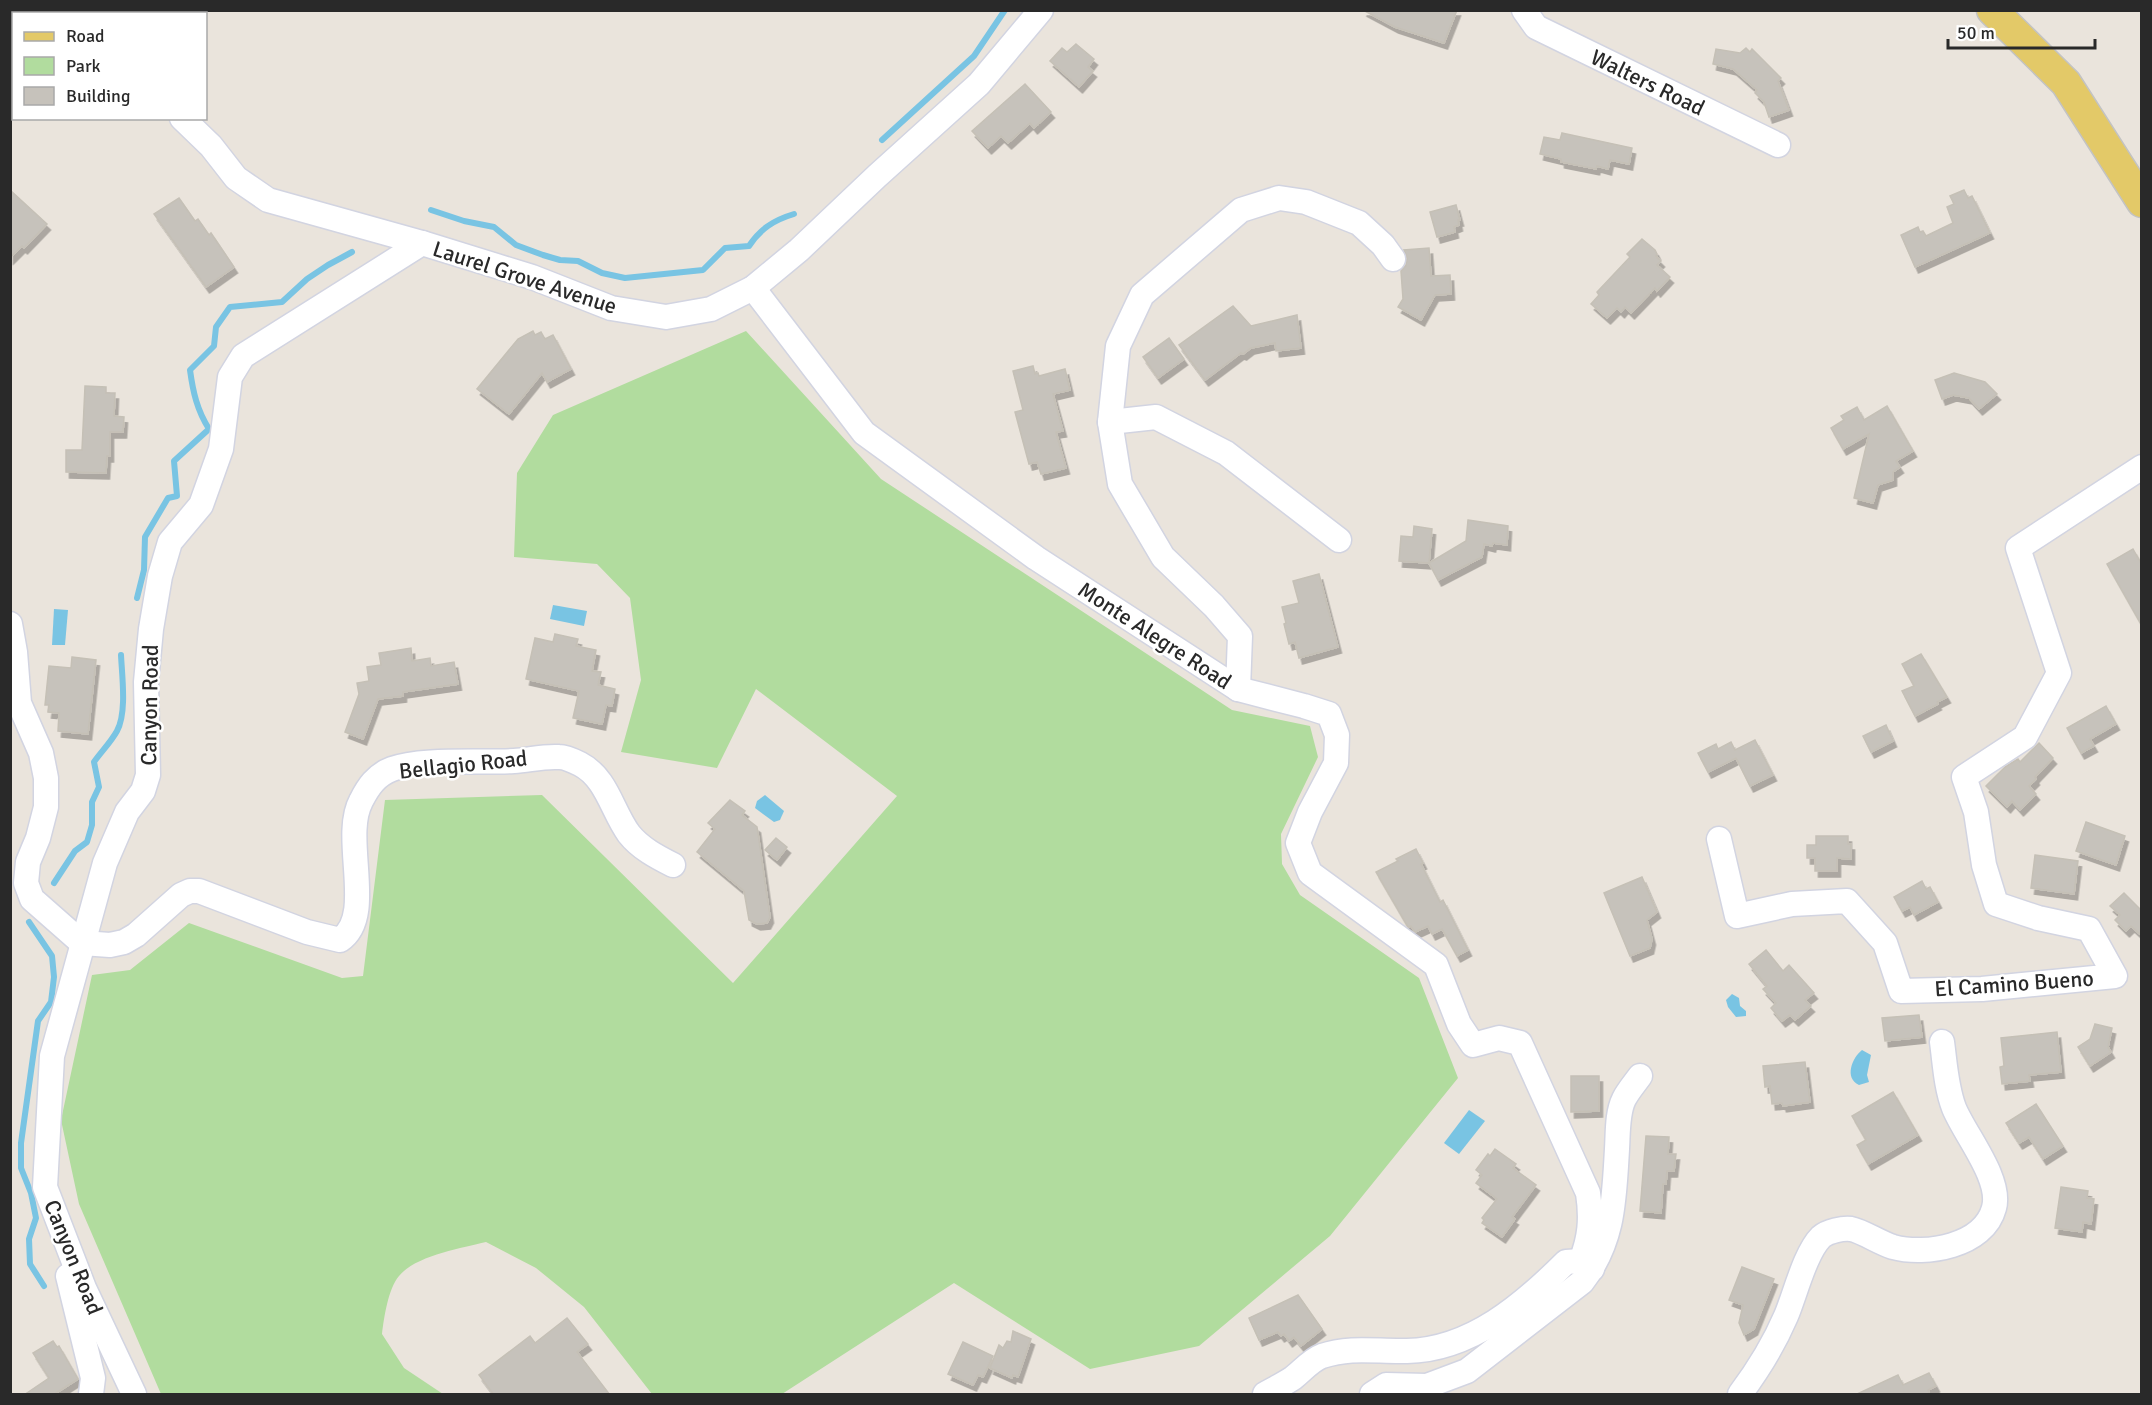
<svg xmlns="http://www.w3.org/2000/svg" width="2152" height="1405" viewBox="0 0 2152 1405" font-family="Signika,sans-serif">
	<defs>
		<filter id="shadow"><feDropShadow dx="3.5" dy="6" stdDeviation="0" flood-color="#0004"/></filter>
	</defs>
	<rect width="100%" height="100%" fill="#eae4dc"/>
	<path fill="#b1dc9e" d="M746 331 881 479 1232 710 1310 726 1318 757 1281 834 1282 864 1300 895 1419 978 1458 1078 1330 1236 1199 1346 1090 1369 954 1283 782 1394H652L584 1307 536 1268 486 1242C461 1248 415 1256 399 1276 388 1289 384 1318 382 1334L404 1368 443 1394H161L79 1204 61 1120 92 975 130 970 189 923 342 978 363 976 385 800 542 795 733 983 897 796 756 689 717 768 621 752 641 680 630 598 597 564 514 557 517 473 553 415Z"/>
	<g fill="#79c4e3">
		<path d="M553 605 587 611 584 626 550 619Z"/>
		<path d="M54 609 68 610 65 645H52Z"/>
		<path d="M765 795 784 811 780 820 774 822 755 808 757 801Z"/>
		<path d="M1732 994 1739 998 1740 1006 1746 1011V1016L1736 1017 1728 1007 1726 1000Z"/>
		<path d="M1862 1050 1871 1055 1867 1075 1869 1082 1859 1085C1844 1078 1852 1058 1862 1050Z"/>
		<path d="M1469 1110 1485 1121 1459 1154 1444 1143Z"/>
	</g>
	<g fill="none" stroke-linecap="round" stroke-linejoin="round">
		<g stroke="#79c4e3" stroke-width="6">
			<path d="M882 140 974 56 1005 10"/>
			<path d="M431 210 464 221 494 227 516 245 543 255 560 260 578 261 602 273 625 278 703 270 725 248 749 246C760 229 774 220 794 214"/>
			<path d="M137 598 144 570 145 537 168 498 177 496 174 461 209 429C197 410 193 392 190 370L214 346 216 327 230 307 282 302 307 279 328 265 352 252"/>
			<path d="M54 883 75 851 87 842 92 825V802L99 787 94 762C101 752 111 742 117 731 127 713 122 676 121 655"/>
			<path d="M29 922 52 956 54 977 51 1002 38 1021 21 1143V1168L31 1193 36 1218 29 1239 30 1264 44 1286"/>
		</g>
	</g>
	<g fill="#c6c2bb" stroke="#c5c0b6" stroke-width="1.5" filter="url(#shadow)">
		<path d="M1363 10H1457L1444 43 1395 27Z"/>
		<path d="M1076 44 1094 59 1088 67 1093 71 1079 87 1050 61 1062 48 1067 52Z"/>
		<path d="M1746 48 1750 52 1752 49 1781 78 1778 81 1789 110 1769 117 1764 102 1755 93 1757 90 1733 69 1713 64 1716 49 1740 53Z"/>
		<path d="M1025 84 1051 112 1034 128 1030 123 1008 143 1001 136 988 148 972 131Z"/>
		<path d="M1562 133 1632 148 1629 164 1610 160 1608 169 1597 166 1596 169 1561 162V159L1540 154 1544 137 1560 140Z"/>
		<path d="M10 190 47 224 24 248 22 246 10 258Z"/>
		<path d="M1964 190 1968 198 1972 196 1990 233 1915 267 1901 235 1918 227 1920 232 1923 231 1926 236 1953 223 1947 207 1954 204 1950 196Z"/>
		<path d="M179 198 195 221 198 219 209 235 211 233 234 267 206 287 154 214Z"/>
		<path d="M1456 205 1460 220H1458L1459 225 1454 227 1455 232 1437 237 1430 212Z"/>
		<path d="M1642 239 1655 250 1657 254 1656 256 1661 261 1657 265 1670 277 1657 291 1655 288 1631 313 1625 307 1621 312 1617 308 1607 318 1591 304 1599 295 1597 292 1630 257 1627 254Z"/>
		<path d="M1429 248 1431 276 1450 275 1451 294 1435 295 1421 320 1398 307 1403 299 1401 271 1406 265 1407 258 1404 250Z"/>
		<path d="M1233 306 1251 326 1297 315 1301 348 1276 351 1275 343 1251 348 1243 354 1241 353 1205 380 1179 345Z"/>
		<path d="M533 331 535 335 541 332 545 339 553 335 571 369 547 382 542 373 509 414 477 389 518 339Z"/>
		<path d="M1169 338 1184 359 1158 378 1143 357Z"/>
		<path d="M1033 366 1035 374 1038 373 1039 376 1065 369 1070 390 1053 394 1063 431 1056 432 1066 468 1041 474 1037 462 1029 464 1015 412 1023 410 1013 371Z"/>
		<path d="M1954 373 1985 382 1997 394 1979 409 1969 398 1953 395 1942 399 1935 380Z"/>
		<path d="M85 386 106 387V393H115L114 416 124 417 123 432H110V456H107L106 473 66 472V450H82Z"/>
		<path d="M1887 406 1913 451 1896 461 1900 467 1893 472V480L1878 485 1873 503 1854 498 1869 434 1843 449 1831 428 1844 420 1841 416 1857 407 1864 420Z"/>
		<path d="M1468 520 1508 526 1507 545 1493 543 1492 546 1484 544 1482 557 1438 580 1429 563 1399 561 1401 536 1413 537 1414 526 1432 529 1429 563 1466 541Z"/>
		<path d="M2133 549 2142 565V626L2107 564Z"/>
		<path d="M1319 574 1338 647 1299 658 1295 642 1289 644 1284 624 1286 623 1282 607 1299 603 1293 581Z"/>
		<path d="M555 634 578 639 576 646 596 650 592 671 601 672 598 685 615 689 612 706 606 705 602 724 573 718 579 691 526 679 535 638 553 642Z"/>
		<path d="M411 648 412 661 430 658 431 666 454 662 458 684 403 692V696L378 699 363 739 345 732 359 694 357 683 369 681 367 667 381 665 379 653Z"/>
		<path d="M1921 654 1947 697 1937 702 1938 704 1915 716 1902 691 1914 686 1902 664Z"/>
		<path d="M72 657 96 660 88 734 58 731 59 713 48 712 49 705H45L49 666 71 668Z"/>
		<path d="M2106 706 2116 724 2090 739 2094 746 2081 753 2067 728Z"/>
		<path d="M1886 725 1893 741 1871 752 1863 736Z"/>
		<path d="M1755 740 1773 775 1750 786 1736 758 1708 772 1698 753 1716 744 1718 749 1731 742 1735 750Z"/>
		<path d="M2039 743 2053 758 2035 777 2036 779 2029 786 2036 794 2020 810 2012 801 2007 807 1986 786 2005 767 2018 759 2020 762Z"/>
		<path d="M730 800 745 811 742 815 757 827 770 917 767 923 757 924 749 920 744 891 697 852 715 829 708 823Z"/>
		<path d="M2086 822 2125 836 2116 865 2076 851Z"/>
		<path d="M1816 836H1848V844H1851V859L1837 858V871H1815V858H1807V845H1816Z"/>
		<path d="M776 838 787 847 777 860 765 850Z"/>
		<path d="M1416 849 1423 863 1421 864 1440 902 1443 900 1468 950 1457 956 1442 929 1432 934 1428 926 1415 932 1411 926 1408 927 1376 872 1398 861 1396 859Z"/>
		<path d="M2035 855 2078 861 2074 894 2031 888Z"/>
		<path d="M1642 877 1657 912 1647 920 1652 939 1650 948 1630 956 1604 893Z"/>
		<path d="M1922 881 1926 889 1930 887 1938 902 1914 915 1910 907 1902 911 1894 897Z"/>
		<path d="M2124 893 2142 911V936L2131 926 2126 931 2115 920 2120 915 2110 906Z"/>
		<path d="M1766 950 1783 971 1789 965 1814 993 1805 1000 1811 1006 1795 1020 1790 1015 1782 1021 1771 1008 1776 1003 1763 989 1767 986 1749 964Z"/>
		<path d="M1919 1015 1922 1037 1885 1041 1882 1018Z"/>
		<path d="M2095 1024 2112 1028 2108 1047 2111 1052 2090 1066 2078 1047 2090 1039Z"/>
		<path d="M2057 1032 2061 1072 2029 1075 2030 1081 2002 1084 2000 1067 2004 1066 2001 1038Z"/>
		<path d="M1805 1062 1810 1102 1783 1106 1782 1103 1772 1104 1770 1086 1765 1087 1763 1066Z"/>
		<path d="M1571 1076H1599V1111L1571 1112Z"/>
		<path d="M1893 1092 1918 1135 1868 1164 1857 1145 1866 1140 1852 1116Z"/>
		<path d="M2036 1104 2063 1146 2043 1159 2029 1137 2019 1143 2006 1123Z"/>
		<path d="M1646 1136 1669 1137 1668 1154H1676L1674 1171H1667L1666 1184H1663L1661 1213 1640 1211Z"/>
		<path d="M1495 1149 1516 1164 1513 1168 1536 1185 1512 1217 1515 1219 1502 1237 1482 1223 1484 1220 1482 1218 1497 1199 1476 1183 1482 1175 1476 1170 1488 1154 1490 1156Z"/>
		<path d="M2061 1187 2088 1191 2087 1198 2094 1199 2091 1224 2083 1222 2082 1232 2055 1228Z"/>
		<path d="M1742 1267 1774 1279 1754 1329 1744 1335 1739 1323 1743 1305 1729 1300Z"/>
		<path d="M1298 1295 1322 1329 1301 1346 1294 1337 1289 1341 1284 1334 1281 1336 1278 1332 1259 1340 1249 1318Z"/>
		<path d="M567 1318 588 1344 577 1352 610 1395H494L479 1375 530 1336 535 1343Z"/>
		<path d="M1013 1331 1031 1339 1018 1377 1013 1375 1012 1378 990 1368 999 1345 1003 1348 1007 1341 1011 1342Z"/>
		<path d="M53 1341 57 1347 59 1346 78 1379 53 1395H24L49 1378 33 1353Z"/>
		<path d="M963 1342 993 1356 983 1377 978 1375 973 1385 948 1374Z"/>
		<path d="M1929 1373 1936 1386 1928 1390 1930 1395H1855L1898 1375 1903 1385Z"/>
	</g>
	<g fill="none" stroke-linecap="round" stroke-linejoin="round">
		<defs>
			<g id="minor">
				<path d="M78 10 80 14"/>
				<path d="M1524 10 1536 27 1778 145"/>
				<path d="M182 118 211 146 236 178 268 200 422 243 532 277 611 308 666 317 711 309 753 288 799 250 877 176 979 84 1041 10"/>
				<path d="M753 288 864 433 1036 558 1238 689 1304 706 1329 714 1337 735 1336 763 1310 812 1298 843 1310 873 1436 965 1459 1024 1473 1045 1499 1038 1520 1043 1588 1193C1592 1219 1590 1238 1581 1261"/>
				<path d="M1110 422 1156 417 1226 453 1339 540"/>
				<path d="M10 624 15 652 19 703 41 753 46 778V807L38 838 28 862 26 883 32 899 82 943 110 945 124 942 136 935 181 895 190 891H199L307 932 340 940C376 916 341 838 361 801 368 787 376 775 392 769 421 758 480 763 514 761 529 760 543 756 559 757 565 757 574 761 580 764 607 778 612 811 629 834 640 848 657 857 673 865"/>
				<path d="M1238 689 1240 636 1214 606 1163 557 1120 484 1110 422 1118 346 1142 295 1241 210 1279 198 1306 202 1359 223 1383 245 1393 259"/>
				<path d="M1719 839 1737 916 1792 904 1847 901 1885 943 1901 991 1982 989 2115 976 2089 929 2038 918 1996 904 1984 865 1976 812 1964 777 2025 737 2059 673 2018 548 2142 467"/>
				<path d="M68 1276 93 1378 91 1394"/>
				<path d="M134 1394 84 1288 45 1187 52 1056 105 863 127 812 143 791 148 775 146 682 151 629 160 576 170 542 201 505 221 449 230 377 243 356 422 243"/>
				<path d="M1265 1394C1274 1389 1284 1384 1293 1378 1302 1371 1311 1360 1322 1356 1352 1346 1377 1352 1407 1351 1471 1350 1524 1304 1566 1262L1581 1261 1592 1269"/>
				<path d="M1372 1394 1386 1385 1427 1386 1467 1371 1582 1282C1614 1241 1614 1199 1617 1149 1618 1133 1617 1113 1624 1099 1628 1091 1635 1083 1640 1076"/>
				<path d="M1740 1394C1758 1370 1774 1344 1786 1316 1795 1295 1805 1253 1821 1237 1828 1231 1843 1228 1851 1229 1862 1231 1880 1243 1893 1247 1926 1256 1984 1246 1994 1208 2002 1179 1965 1135 1954 1108 1946 1087 1945 1064 1942 1042"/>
			</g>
			<path id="major" d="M1992 10 2066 83 2142 202"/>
		</defs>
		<use href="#minor" stroke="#d2d4e1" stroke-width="27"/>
		<use href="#major" stroke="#c3c3c3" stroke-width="33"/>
		<use href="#minor" stroke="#fff" stroke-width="24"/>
		<use href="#major" stroke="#e3c968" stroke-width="30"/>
	</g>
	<g text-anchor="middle" stroke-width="5" stroke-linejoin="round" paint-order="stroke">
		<g font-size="22" fill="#292929" stroke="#fff">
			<text transform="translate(1648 82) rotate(26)" y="8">Walters Road</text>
			<text transform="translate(525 277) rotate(18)" y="8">Laurel Grove Avenue</text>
			<text transform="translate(1155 635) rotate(33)" y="8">Monte Alegre Road</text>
			<text transform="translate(149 705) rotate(-89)" y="8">Canyon Road</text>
			<text transform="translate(463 764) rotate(-6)" y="8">Bellagio Road</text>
			<text transform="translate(2014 983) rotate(-4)" y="8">El Camino Bueno</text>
			<text transform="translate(74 1257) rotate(68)" y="8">Canyon Road</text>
		</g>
	</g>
	<rect width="2152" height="1405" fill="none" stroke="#292929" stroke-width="24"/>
	<rect x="12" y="12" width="195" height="108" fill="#ffffff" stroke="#a9a9a9" stroke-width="1.5"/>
	<rect x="24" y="32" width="30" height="9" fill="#e3c968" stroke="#a9a9a9" stroke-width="1.5"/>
	<text x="66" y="42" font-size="18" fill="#292929">Road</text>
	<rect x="24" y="57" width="30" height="18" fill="#b1dc9e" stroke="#a9a9a9" stroke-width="1.5"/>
	<text x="66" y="72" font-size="18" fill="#292929">Park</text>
	<rect x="24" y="87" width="30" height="18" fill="#c6c2bb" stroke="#a9a9a9" stroke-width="1.5"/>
	<text x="66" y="102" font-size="18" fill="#292929">Building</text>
	<path d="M1948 39v9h147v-9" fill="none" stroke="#292929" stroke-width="3"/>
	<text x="1957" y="39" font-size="18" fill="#292929" stroke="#ffffff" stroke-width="4.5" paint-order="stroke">50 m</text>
</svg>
